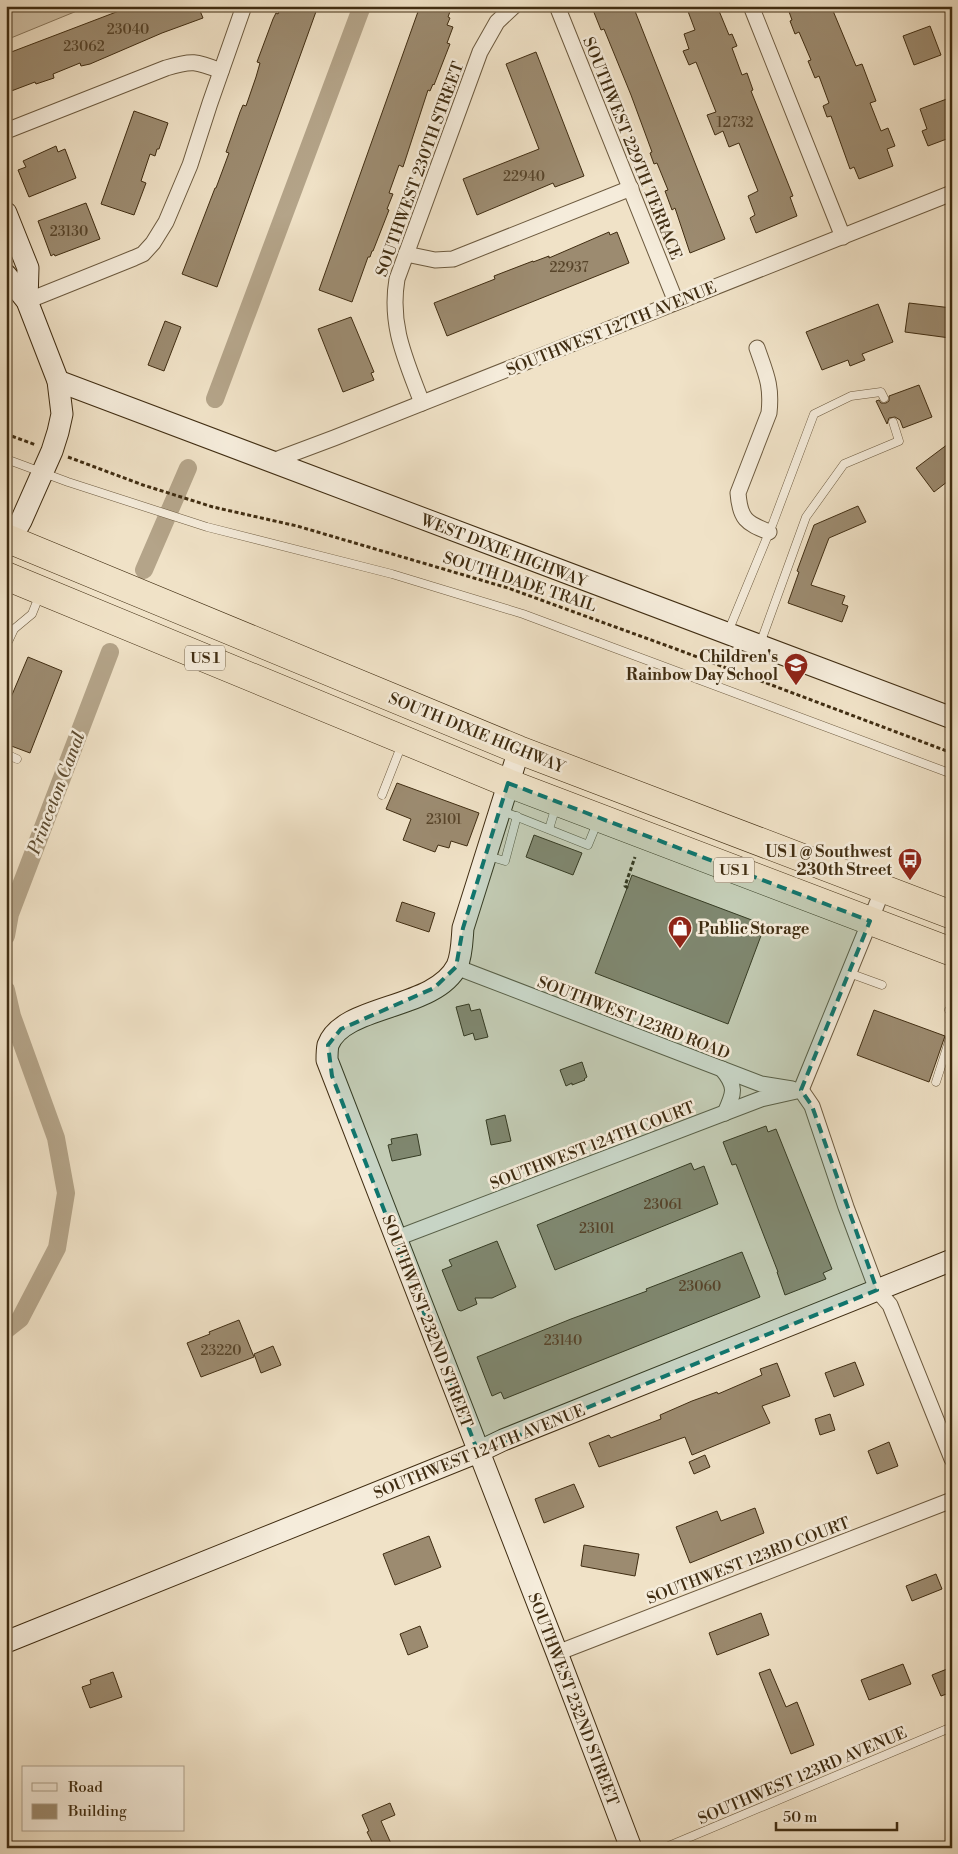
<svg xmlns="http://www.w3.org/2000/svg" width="958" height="1854" viewBox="0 0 958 1854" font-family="'Libre Bodoni',serif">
	<rect width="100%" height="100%" fill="#f0e2c7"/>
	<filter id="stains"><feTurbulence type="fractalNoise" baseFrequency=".004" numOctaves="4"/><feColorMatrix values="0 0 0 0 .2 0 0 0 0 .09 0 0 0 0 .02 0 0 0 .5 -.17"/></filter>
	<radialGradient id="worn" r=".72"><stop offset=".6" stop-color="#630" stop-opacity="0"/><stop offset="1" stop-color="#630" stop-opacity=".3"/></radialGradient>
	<path fill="#d2c3a8" stroke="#89785d" d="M6 6H89L6 40Z"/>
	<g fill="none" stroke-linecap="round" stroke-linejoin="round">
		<g stroke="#b4a489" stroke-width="18">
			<path d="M215 399 362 6"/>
			<path d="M144 570 188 468"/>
			<path d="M6 936 10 914 110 652"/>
			<path d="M6 990 12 1016 56 1138 66 1193 57 1248 20 1319 6 1330"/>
		</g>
	</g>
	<g fill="#9c8b70" stroke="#402d12">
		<path d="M132 6H198L203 18 162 33 90 64 81 66 80 63 53 74 54 78 36 84 35 82 6 93V54Z"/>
		<path d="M281 6H318L217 287 182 274 215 188H216L229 153 226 152 240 112 243 105 246 106 256 77 260 63 257 62 273 19 276 13 278 14Z"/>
		<path d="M420 6H452L448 17 450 18 447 25 453 27 447 43 450 44 434 85 433 84 430 91 428 90 403 167 399 165 389 193 393 194 387 209 389 210 373 251H372L370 257H368L352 302 319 290Z"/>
		<path d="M603 6H633L725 239 690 253 675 208 672 210 665 191 668 190 657 163 654 164 650 153 652 152 631 95 604 29 601 30 593 10Z"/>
		<path d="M686 6H717L729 35 732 34 737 46 732 48 742 75 747 73 753 90 751 91 793 196 790 197 797 216 756 233 750 218 755 215 748 196 758 191 739 143 729 147 723 131 715 135 707 115 716 112 696 62 689 65 683 51 689 49 684 34 695 30Z"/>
		<path d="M787 6H831L856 66 862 64 876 101 870 103 881 131 888 128 895 146 887 149 893 166 859 179 854 167 850 169 831 116 827 117 823 106 829 103 819 76 815 78 808 61 811 60 799 32 795 34 790 21 792 20Z"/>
		<path d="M930 26 941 55 914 65 903 36Z"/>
		<path d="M536 52 584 176 555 187 553 183 477 215 463 179 539 149 506 64Z"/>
		<path d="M952 97V137L928 146 922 131 927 129 920 109Z"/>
		<path d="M134 111 168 123 159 149H157L155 156 150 154 141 181 146 183 134 215 101 204Z"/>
		<path d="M56 146 58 152 65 149 76 178 29 197 18 170 26 167 23 161Z"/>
		<path d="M86 203 100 239 55 256 54 254 51 256 38 221Z"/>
		<path d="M609 232 610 235 617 232 629 263 447 336 434 303 495 279 494 276 533 261V262L549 256V258Z"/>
		<path d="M909 303 952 308 950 338 905 332Z"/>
		<path d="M878 304 893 342 862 354 865 360 850 366 848 360 822 370 806 332Z"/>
		<path d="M351 317 374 372 371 373 374 380 343 392 318 329Z"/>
		<path d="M165 321 181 327 164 371 148 365Z"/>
		<path d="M919 385 932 417 903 428 900 420 895 417 889 418 887 424 876 401 879 400 881 403H886L889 401V396Z"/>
		<path d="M952 441V478L934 492 916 468Z"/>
		<path d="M858 506 866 522 829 538 811 585 845 596 842 604 848 606 842 622 788 603 799 572 797 571 814 525Z"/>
		<path d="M28 657 62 671 30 753 6 744V709Z"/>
		<path d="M397 783 479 813 467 846 451 841 449 848 438 845 435 852 403 840 411 819 386 809Z"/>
		<path d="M534 835 582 853 573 875 526 857Z"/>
		<path d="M632 875 765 925 728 1024 595 973Z"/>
		<path d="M402 902 435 913 429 932 396 921Z"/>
		<path d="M469 1004 471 1011 480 1009 488 1037 475 1040 473 1033 464 1036 456 1007Z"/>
		<path d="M874 1010 945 1036 929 1082 857 1055Z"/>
		<path d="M582 1062 587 1077 584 1079 585 1080 572 1085V1083L566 1086 560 1070Z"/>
		<path d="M505 1115 511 1141 491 1145 486 1120Z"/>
		<path d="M766 1126 768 1132 776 1129 832 1269 823 1273 826 1279 785 1295 777 1272H778L736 1164 732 1165 723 1142Z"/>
		<path d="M417 1134 421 1155 392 1161 388 1145 392 1144 391 1139Z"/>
		<path d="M691 1163 694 1170 704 1166 718 1204 555 1270 537 1225Z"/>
		<path d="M497 1241 516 1287 492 1298H475L477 1304 461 1311 458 1310 442 1270 452 1266 449 1260Z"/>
		<path d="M742 1252 760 1297 504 1399 501 1392 492 1396 477 1357 571 1319 647 1291 646 1289Z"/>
		<path d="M239 1320 254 1357 201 1377 187 1343 210 1334 209 1332Z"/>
		<path d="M273 1346 281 1365 261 1373 254 1354Z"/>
		<path d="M855 1362 864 1385 834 1397 825 1373Z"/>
		<path d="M777 1363 790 1396 762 1406 770 1423 692 1455 685 1437 599 1467 589 1443 609 1435 611 1438 661 1419 660 1415 692 1401 717 1392 718 1394 762 1375 760 1369Z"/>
		<path d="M830 1414 835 1430 820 1435 815 1419Z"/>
		<path d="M889 1442 898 1466 877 1474 868 1451Z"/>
		<path d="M705 1455 710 1467 694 1474 689 1462Z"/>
		<path d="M574 1484 584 1507 544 1523 535 1499Z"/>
		<path d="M755 1508 764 1533 690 1563 676 1527 717 1511 721 1521Z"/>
		<path d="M429 1536 441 1567 395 1585 383 1554Z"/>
		<path d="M584 1545 639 1554 635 1576 581 1566Z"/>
		<path d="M936 1574 942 1589 912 1601 906 1586Z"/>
		<path d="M761 1613 769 1635 717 1655 709 1633Z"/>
		<path d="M420 1626 428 1647 408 1655 400 1634Z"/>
		<path d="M903 1664 911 1684 869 1700 861 1680Z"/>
		<path d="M952 1667V1692L941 1696 932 1675Z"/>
		<path d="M770 1669 786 1707 797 1702 814 1745 791 1754 759 1673Z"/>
		<path d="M113 1672 122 1697 90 1708 82 1687 91 1684 90 1680Z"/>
		<path d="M390 1803 395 1815 381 1821 393 1848H375L367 1832 369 1831 362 1815Z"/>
	</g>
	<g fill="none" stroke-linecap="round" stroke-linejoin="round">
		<defs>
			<g id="lane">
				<path d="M6 459 68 482 207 527 392 574 523 614 952 774"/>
				<path d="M728 632 773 523 814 414 851 396 881 392 884 398"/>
				<path d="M760 644 806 517 844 464 899 441 893 422"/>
				<path d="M6 646 14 629 32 614 40 594"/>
				<path d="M6 754 17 759"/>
				<path d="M382 795 402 744"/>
				<path d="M500 810 588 845 597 823"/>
				<path d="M549 829 556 806"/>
				<path d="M488 856 505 861 517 816"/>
				<path d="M849 973 882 985"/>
				<path d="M949 1010 952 1011"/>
				<path d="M936 1082 952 1032"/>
				<path d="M664 1848 952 1727"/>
			</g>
			<g id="street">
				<path d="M557 6 676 302"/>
				<path d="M751 6 843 237"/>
				<path d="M6 131 166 68C192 60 196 61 221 71"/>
				<path d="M406 254 435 260 453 259 631 188"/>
				<path d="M27 301 134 258 143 254 153 243 166 222 190 165 210 103 244 6"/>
				<path d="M757 348C766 374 772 385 769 413L738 493C740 519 746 523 769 532"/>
				<path d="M422 403C406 360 389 326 397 279L480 52 497 22 514 6"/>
				<path d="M270 462 334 438 952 193"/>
				<path d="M456 967 761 1084 792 1089"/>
				<path d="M722 1069C737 1087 734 1093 725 1113"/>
				<path d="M801 1090 812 1106 846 1207 877 1290 890 1305 952 1459"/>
				<path d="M801 1090 883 889"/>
				<path d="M397 1238 761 1099 801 1090"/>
				<path d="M557 1653 952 1500"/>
			</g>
			<g id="secondary">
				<path d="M6 213 28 268 27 301"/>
				<path d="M6 275 27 301 58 381 62 414 58 432 52 451 21 521 6 547"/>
				<path d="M58 381 952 718"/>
				<path d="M519 750 463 928C462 940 462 955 457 966 435 1010 343 1004 328 1045 327 1050 327 1055 327 1060L557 1653 631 1848"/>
				<path d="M6 1642 478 1452 503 1440 952 1260"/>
			</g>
			<g id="highway">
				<path d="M6 538 519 750 952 915"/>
				<path d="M6 576 508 783 952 952"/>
			</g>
		</defs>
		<use href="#lane" stroke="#6c5a3f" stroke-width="9"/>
		<use href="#street" stroke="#6c5a3f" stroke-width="17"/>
		<use href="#secondary" stroke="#402d12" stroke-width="23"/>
		<use href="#highway" stroke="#402d12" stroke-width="29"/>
		<g stroke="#402d12" stroke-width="3" stroke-dasharray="4 2.5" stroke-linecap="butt">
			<path d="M6 434 36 445"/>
			<path d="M68 457 143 485 213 507 297 526 508 588 676 649 952 753"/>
			<path d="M628 888 625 886 635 857"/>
		</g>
		<use href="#lane" stroke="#f5ecdb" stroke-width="8"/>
		<use href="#street" stroke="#f5ecdb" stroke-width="15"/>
		<use href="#secondary" stroke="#f5ecdb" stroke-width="21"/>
		<use href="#highway" stroke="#f0e2c7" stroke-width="28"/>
	</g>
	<path fill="#0f766e" fill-opacity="0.2" stroke="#0f766e" stroke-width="4" stroke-dasharray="10 6" stroke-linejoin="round" d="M508 783 870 921 801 1090 812 1106 877 1290 478 1452 332 1076 328 1045 341 1029 434 988 456 967 463 928Z"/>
	<defs>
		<symbol id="school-pin" viewBox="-11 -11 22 30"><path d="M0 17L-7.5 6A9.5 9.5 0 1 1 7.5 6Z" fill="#8f2418" stroke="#f5ecdb"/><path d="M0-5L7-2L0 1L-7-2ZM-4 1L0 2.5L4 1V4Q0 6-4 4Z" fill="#fff"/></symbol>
		<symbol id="bus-pin" viewBox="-11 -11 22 30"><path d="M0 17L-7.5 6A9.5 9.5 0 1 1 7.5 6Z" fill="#8f2418" stroke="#f5ecdb"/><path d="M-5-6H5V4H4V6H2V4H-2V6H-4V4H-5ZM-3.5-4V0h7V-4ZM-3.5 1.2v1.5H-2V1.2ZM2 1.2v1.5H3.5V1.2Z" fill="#fff"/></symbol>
		<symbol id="shop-pin" viewBox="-11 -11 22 30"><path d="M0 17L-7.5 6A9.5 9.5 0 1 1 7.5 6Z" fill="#8f2418" stroke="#f5ecdb"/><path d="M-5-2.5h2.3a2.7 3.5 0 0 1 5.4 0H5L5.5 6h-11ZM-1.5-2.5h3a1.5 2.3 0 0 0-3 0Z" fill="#fff"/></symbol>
	</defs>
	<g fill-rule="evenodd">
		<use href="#school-pin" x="782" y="651" width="28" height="38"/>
		<use href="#bus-pin" x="896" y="846" width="28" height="38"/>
		<use href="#shop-pin" x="666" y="914" width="28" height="38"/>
	</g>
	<g text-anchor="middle" stroke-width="5" stroke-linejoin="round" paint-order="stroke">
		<g font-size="14" fill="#57442a">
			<text x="128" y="34">23040</text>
			<text x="84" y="51">23062</text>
			<text x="735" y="127">12732</text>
			<text x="524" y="181">22940</text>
			<text x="69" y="236">23130</text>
			<text x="569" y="272">22937</text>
			<text x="444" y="824">23101</text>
			<text x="663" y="1209">23061</text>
			<text x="597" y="1233">23101</text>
			<text x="700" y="1291">23060</text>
			<text x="563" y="1345">23140</text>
			<text x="221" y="1355">23220</text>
		</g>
		<g fill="#f5ecdb" stroke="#76664e" stroke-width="1">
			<rect x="185" y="645.5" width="40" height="25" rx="4"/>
			<rect x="714" y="857.5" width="40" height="25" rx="4"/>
		</g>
		<g font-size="15" font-weight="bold" fill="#402d12">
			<text x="205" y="663">US 1</text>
			<text x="734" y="875">US 1</text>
		</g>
		<g font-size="16" fill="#402d12" stroke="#f5ecdb">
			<text transform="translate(633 148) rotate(68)" y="6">SOUTHWEST 229TH TERRACE</text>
			<text transform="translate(419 169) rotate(-70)" y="6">SOUTHWEST 230TH STREET</text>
			<text transform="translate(611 328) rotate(-22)" y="6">SOUTHWEST 127TH AVENUE</text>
			<text transform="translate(504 550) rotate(21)" y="6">WEST DIXIE HIGHWAY</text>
			<text transform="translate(520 581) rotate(18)" y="6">SOUTH DADE TRAIL</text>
			<text transform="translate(477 732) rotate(22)" y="6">SOUTH DIXIE HIGHWAY</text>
			<text transform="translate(634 1017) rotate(21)" y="6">SOUTHWEST 123RD ROAD</text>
			<text transform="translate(592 1145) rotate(-21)" y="6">SOUTHWEST 124TH COURT</text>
			<text transform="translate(428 1321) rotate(69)" y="6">SOUTHWEST 232ND STREET</text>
			<text transform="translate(479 1451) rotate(-22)" y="6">SOUTHWEST 124TH AVENUE</text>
			<text transform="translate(748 1560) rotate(-21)" y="6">SOUTHWEST 123RD COURT</text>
			<text transform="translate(574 1699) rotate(69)" y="6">SOUTHWEST 232ND STREET</text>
			<text transform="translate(802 1775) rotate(-23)" y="6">SOUTHWEST 123RD AVENUE</text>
		</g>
		<g font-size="16" font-weight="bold" fill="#402d12" stroke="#f5ecdb" text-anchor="end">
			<text x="778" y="662">Children's<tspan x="778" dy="18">Rainbow Day School</tspan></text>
			<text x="892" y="857">US 1 @ Southwest<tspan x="892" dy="18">230th Street</tspan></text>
			<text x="698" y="934" text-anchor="start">Public Storage</text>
		</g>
		<g font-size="18" font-style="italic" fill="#5d4b30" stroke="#f5ecdb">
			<text transform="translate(56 793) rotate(-69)" y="6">Princeton Canal</text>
		</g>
	</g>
	<rect width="958" height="1854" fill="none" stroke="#f0e2c7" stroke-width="25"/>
	<rect x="8" y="8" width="943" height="1839" fill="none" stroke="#402d12" stroke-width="2.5"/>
	<rect x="12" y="12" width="933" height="1829" fill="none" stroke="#402d12"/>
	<rect x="22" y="1766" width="162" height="65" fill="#f5ecdb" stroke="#ada08b"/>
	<rect x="32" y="1783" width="25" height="8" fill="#f5ecdb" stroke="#ada08b"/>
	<text x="68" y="1792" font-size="15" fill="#402d12">Road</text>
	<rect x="32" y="1804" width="25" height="15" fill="#9c8b70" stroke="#ada08b"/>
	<text x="68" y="1816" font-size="15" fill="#402d12">Building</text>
	<path d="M776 1822v8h121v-8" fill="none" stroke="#402d12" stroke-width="2.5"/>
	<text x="783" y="1822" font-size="15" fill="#402d12" stroke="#f5ecdb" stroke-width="4" paint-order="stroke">50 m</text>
	<rect width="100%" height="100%" filter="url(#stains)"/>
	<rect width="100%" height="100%" fill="url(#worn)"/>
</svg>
